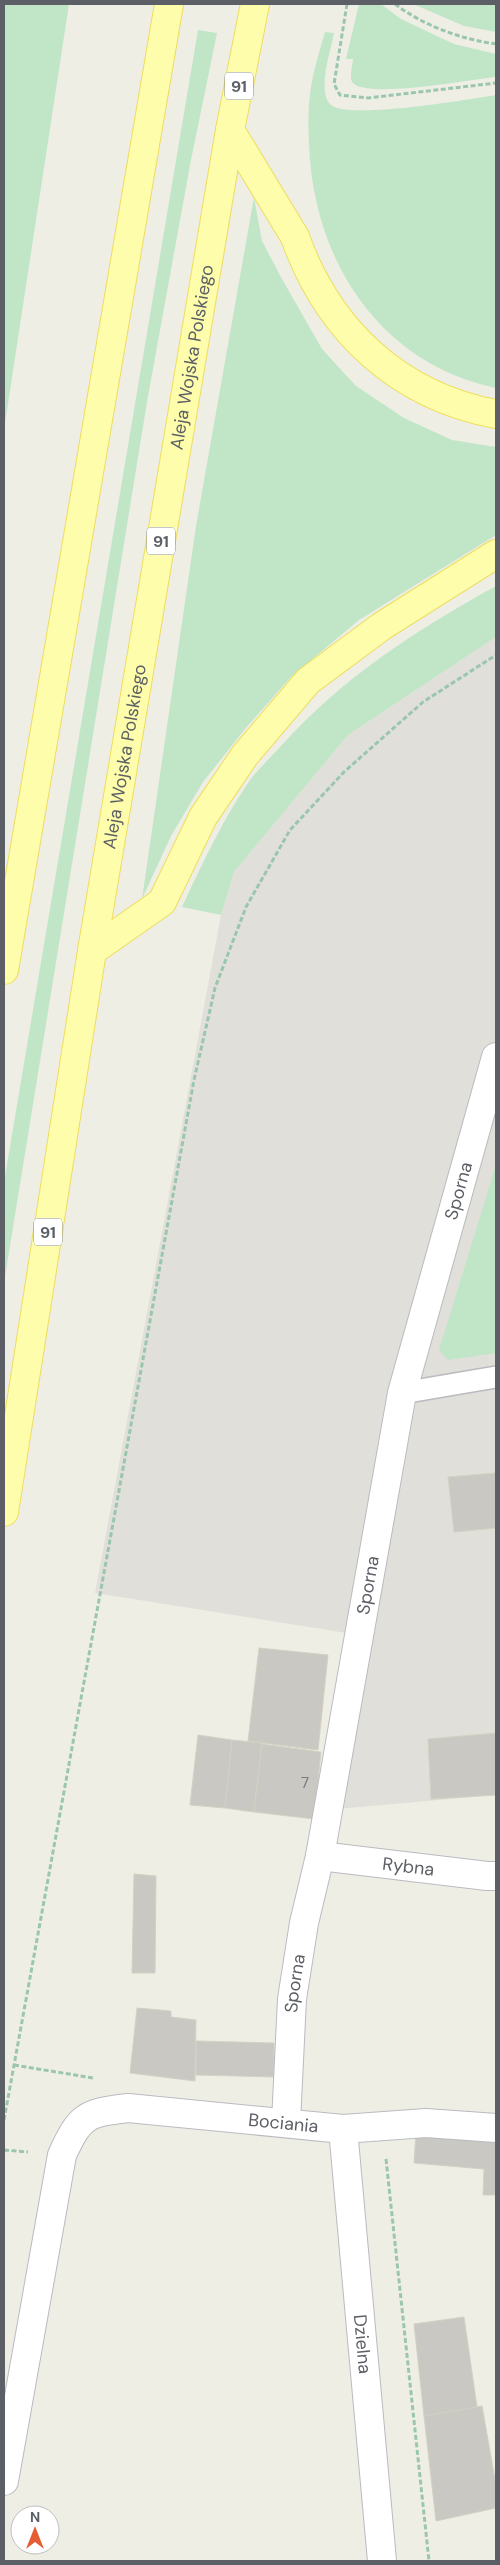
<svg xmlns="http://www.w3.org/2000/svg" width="500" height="2565" viewBox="0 0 500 2565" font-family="'DM Sans',sans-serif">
	<rect width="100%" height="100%" fill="#efeee5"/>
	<path fill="#e0dfd9" d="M496 637V1795L325 1810 359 1635 95 1593 221 915 234 872 348 735Z"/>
	<g fill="#c1e6c7">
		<path d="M4 4H69L4 430Z"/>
		<path d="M359 4H381L401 19 454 44 496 54V77C473 79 364 100 352 82 349 76 353 64 353 59H346Z"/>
		<path d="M413 4H496V32L464 26Z"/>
		<path d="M198 30 217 33 191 160 147 402 4 1283V1182Z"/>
		<path d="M325 32 334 33C331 51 317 89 330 104 344 121 470 99 496 95V388C378 363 313 259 309 144 308 125 308 105 311 87 314 68 320 50 325 32Z"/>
		<path d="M254 197 262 241 282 279 322 349 356 386 404 418 452 440 496 447V535L359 620 291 677 245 729 203 782 171 836 142 899 196 526Z"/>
		<path d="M496 586V637L348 735 234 872 221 915 182 907C202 864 223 819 250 780 259 768 271 757 281 746 342 678 416 630 496 586Z"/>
		<path d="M496 1165V1353L448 1360 439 1350Z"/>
	</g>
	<g fill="#cac8c2" stroke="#d3d1c3">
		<path d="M496 1473V1528L454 1532 448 1477Z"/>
		<path d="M259 1648 328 1655 318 1750 248 1741Z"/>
		<path d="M496 1733V1795L431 1799 428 1739Z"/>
		<path d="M198 1735 232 1740 225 1808 190 1805Z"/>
		<path d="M232 1740 262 1743 254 1812 225 1808Z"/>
		<path d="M262 1744 321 1752 314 1819 254 1812Z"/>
		<path d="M134 1874 156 1876 155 1973H132Z"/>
		<path d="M137 2008 171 2011V2017L196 2020 195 2081 130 2073Z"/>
		<path d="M196 2041 274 2043V2077L196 2075Z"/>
		<path d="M416 2132 496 2138V2195H483L484 2169 414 2163Z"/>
		<path d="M464 2317 477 2407 424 2416 414 2324Z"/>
		<path d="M482 2406 496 2485V2508L436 2521 424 2416Z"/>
	</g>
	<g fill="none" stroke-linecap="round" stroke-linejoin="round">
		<defs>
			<path id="service" d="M402 1393 496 1377"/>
			<g id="minor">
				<path id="s1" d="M320 1856 487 1876H496"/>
				<path id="s2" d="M286 2122 292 1999 304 1923 320 1856 402 1393 496 1057"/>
				<path id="s3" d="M343 2129 382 2561"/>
				<path id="s4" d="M4 2481 62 2155C80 2116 85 2113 128 2108L343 2129 426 2123 496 2128"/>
			</g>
			<g id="primary">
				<path d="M230 130 295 237C328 330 398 396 496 414"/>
				<path d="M92 951 162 902 203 817 245 755 308 681 382 626 496 554"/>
				<path d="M4 970 169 4"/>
				<path id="s5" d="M4 1512 92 951 230 130 255 4"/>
			</g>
		</defs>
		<use href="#service" stroke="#b9bbc0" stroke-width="24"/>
		<use href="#minor" stroke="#b9bbc0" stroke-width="30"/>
		<use href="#primary" stroke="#eedd5e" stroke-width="30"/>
		<g stroke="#9bc6ae" stroke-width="3" stroke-dasharray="5 2.5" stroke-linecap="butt">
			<path d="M347 4 334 84 340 95 368 98 496 83"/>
			<path d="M395 4C424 26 461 39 496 44"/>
			<path d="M14 2065 93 2078"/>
			<path d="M4 2120 194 1080 215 988 246 907 290 830 344 772 423 702 496 655"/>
			<path d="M4 2150 28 2152"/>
			<path d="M386 2159 429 2561"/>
		</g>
		<use href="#service" stroke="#fff" stroke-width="21"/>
		<use href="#minor" stroke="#fff" stroke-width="28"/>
		<use href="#primary" stroke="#fdfdab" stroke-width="28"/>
	</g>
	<g text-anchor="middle" stroke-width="4" stroke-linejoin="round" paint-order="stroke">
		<g font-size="15" fill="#78797c">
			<text x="305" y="1788">7</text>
		</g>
		<g fill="#fff" stroke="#8d8f93" stroke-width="1">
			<rect x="225" y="72.5" width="28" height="27" rx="4"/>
			<rect x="147" y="527.5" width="28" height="27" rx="4"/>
			<rect x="34" y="1218.5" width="28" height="27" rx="4"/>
		</g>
		<g font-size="16" font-weight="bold" fill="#5c5f65">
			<text x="239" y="92">91</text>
			<text x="161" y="547">91</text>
			<text x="48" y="1238">91</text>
		</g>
		<g font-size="18" fill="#5c5f65" stroke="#fff">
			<text dy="6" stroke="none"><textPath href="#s5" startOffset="1170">Aleja Wojska Polskiego</textPath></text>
			<text dy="6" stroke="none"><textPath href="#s5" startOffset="765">Aleja Wojska Polskiego</textPath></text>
			<text dy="6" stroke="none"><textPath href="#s2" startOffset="949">Sporna</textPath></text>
			<text dy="6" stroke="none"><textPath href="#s2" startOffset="544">Sporna</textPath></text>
			<text dy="6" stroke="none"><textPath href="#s1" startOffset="89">Rybna</textPath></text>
			<text dy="6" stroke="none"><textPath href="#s2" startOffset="139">Sporna</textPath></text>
			<text dy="6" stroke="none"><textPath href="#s4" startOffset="575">Bociania</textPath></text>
			<text dy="6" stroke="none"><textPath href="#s3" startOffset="216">Dzielna</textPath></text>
		</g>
	</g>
	<rect width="500" height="2565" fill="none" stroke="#5c5f65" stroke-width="10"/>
	<g transform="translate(35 2530)"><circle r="24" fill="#ffffff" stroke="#bebfc1"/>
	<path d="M0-4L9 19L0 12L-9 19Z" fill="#e65d33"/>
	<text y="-8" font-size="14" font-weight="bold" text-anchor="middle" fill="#5c5f65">N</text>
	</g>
</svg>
